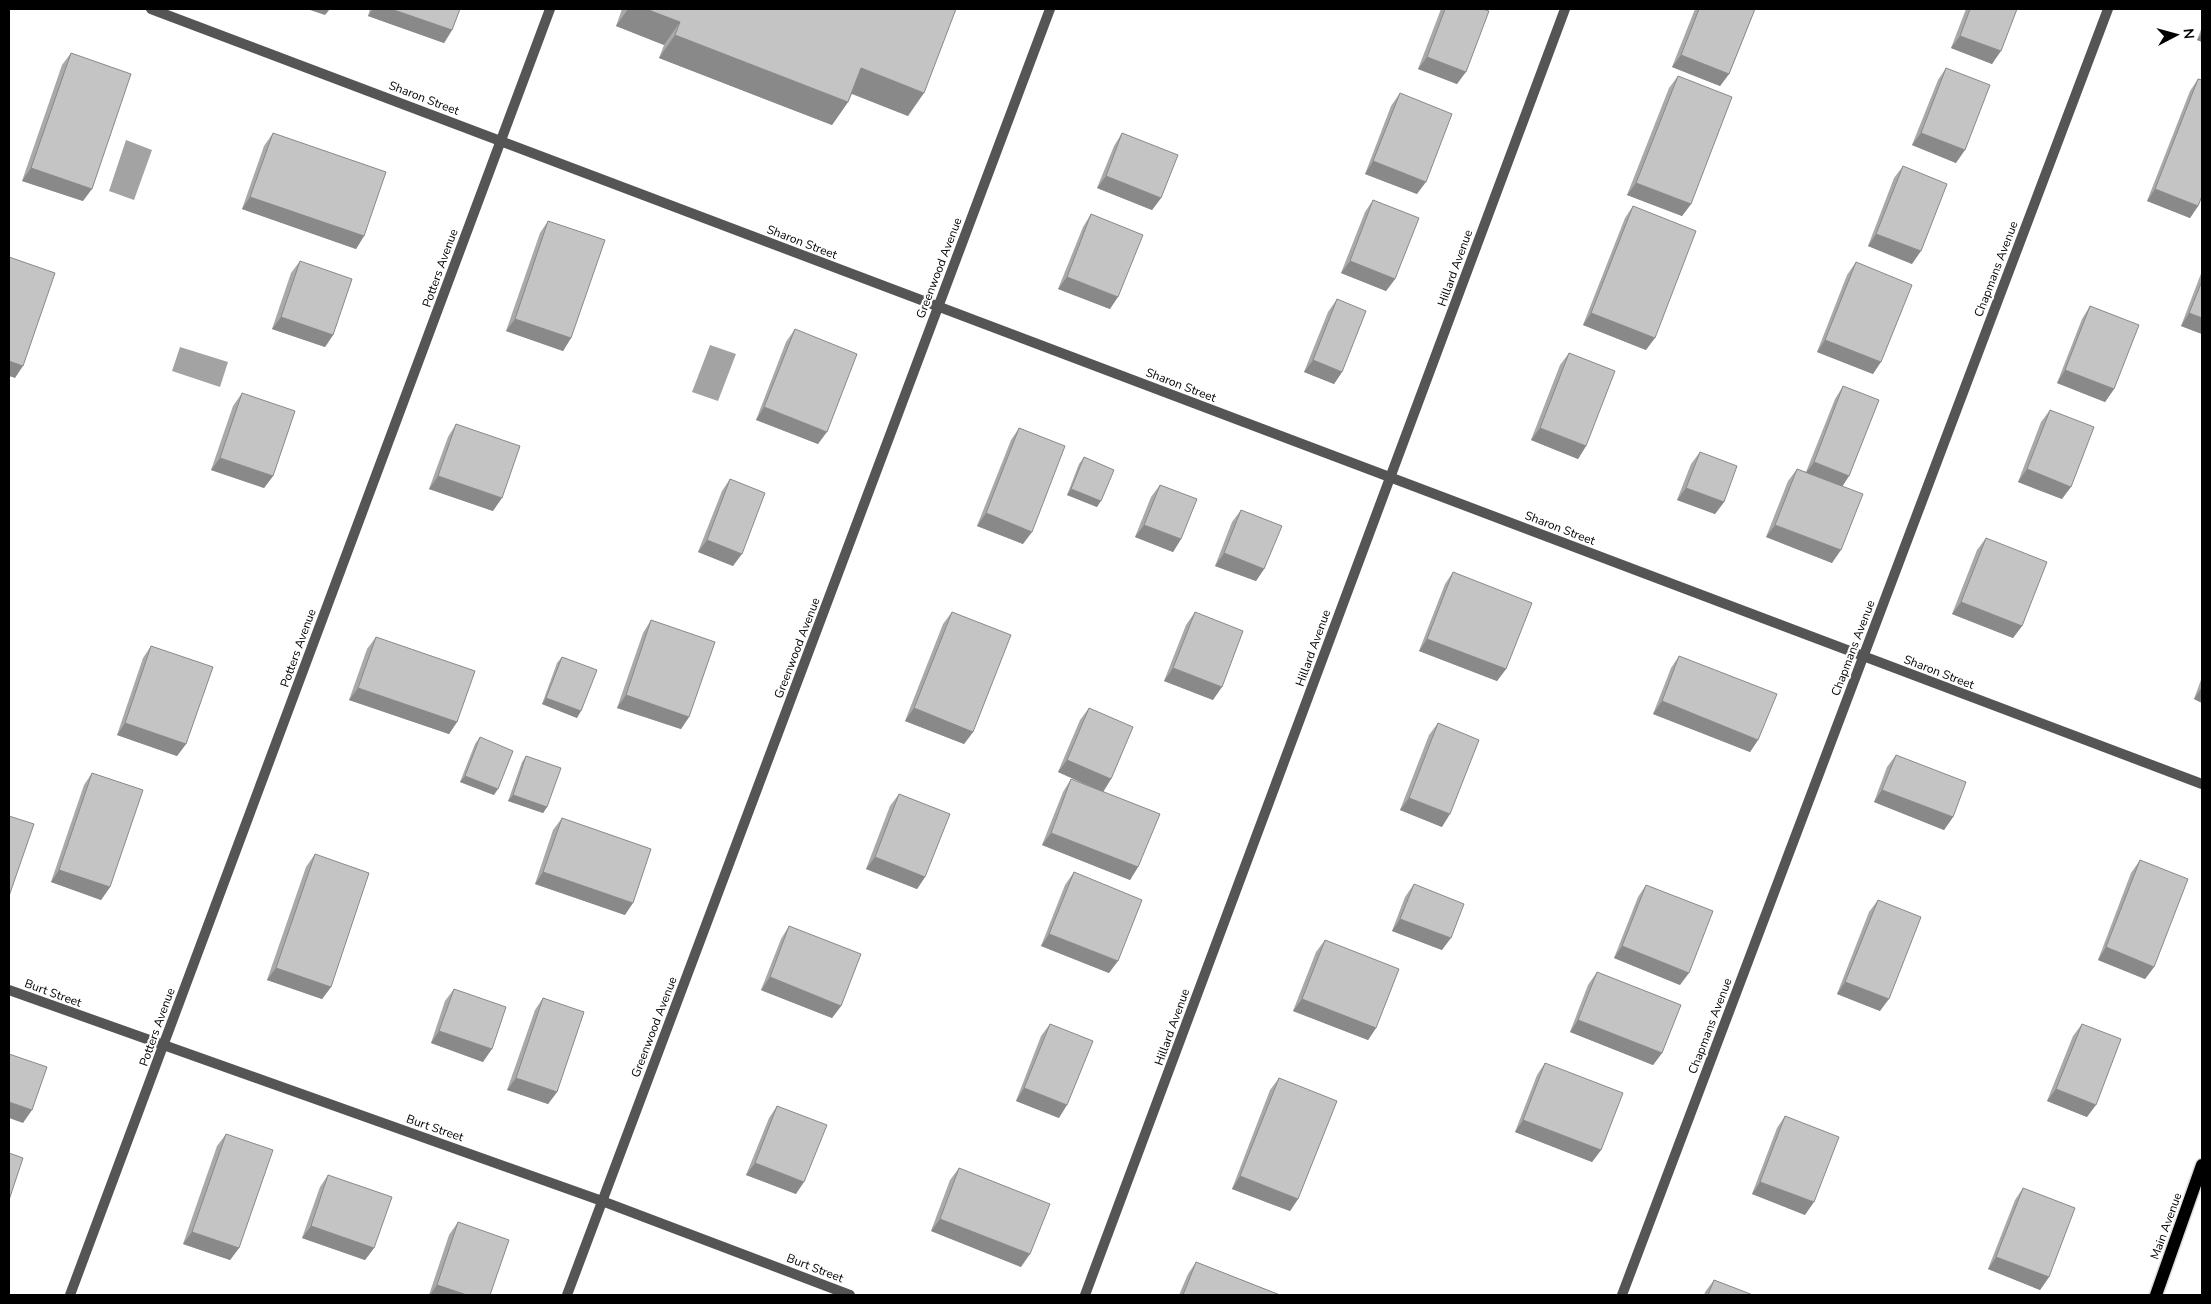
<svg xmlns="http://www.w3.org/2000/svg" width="2211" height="1304" viewBox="0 0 2211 1304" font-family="'Nunito Sans',sans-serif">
	<rect width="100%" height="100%" fill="#fff"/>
	<g fill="#a3a3a3">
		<path d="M126 140 152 150 134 200 109 191Z"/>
		<path d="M710 345 736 354 718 401 692 392Z"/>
		<path d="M180 347 228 362 220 387 172 371Z"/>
	</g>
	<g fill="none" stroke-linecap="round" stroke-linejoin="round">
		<defs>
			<path id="primary" d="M2156 1295 2202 1165"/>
		</defs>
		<use href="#primary" stroke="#dbdbdb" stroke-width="15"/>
		<g stroke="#555" stroke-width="10">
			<path d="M151 9 2202 784"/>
			<path d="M9 990 602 1201 850 1295"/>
			<path d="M70 1295 550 9"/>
			<path d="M567 1295 1050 9"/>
			<path d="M1085 1295 1565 9"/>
			<path d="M1622 1295 2108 9"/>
		</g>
		<use href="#primary" stroke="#000" stroke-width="12"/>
	</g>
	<g fill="#a9a9a9">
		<path d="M370 9H460L452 30 444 43 368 16Z"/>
		<path d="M622 9H956L908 116 852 94 848 102 832 125 659 58 664 45 616 26Z"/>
		<path d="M1441 9H1483L1457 84 1418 69Z"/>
		<path d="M1695 9H1755L1729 74 1720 86 1672 67Z"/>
		<path d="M1966 9H2017L1992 64 1951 48Z"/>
		<path d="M2202 27V42L2197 40Z"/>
		<path d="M71 53 83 201 22 181 62 65Z"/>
		<path d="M1946 68 1956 163 1912 145 1938 80Z"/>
		<path d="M1678 76 1691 204 1682 216 1627 195 1669 88Z"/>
		<path d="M2198 79V206L2190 218 2147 201 2190 91Z"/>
		<path d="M1400 93 1417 194 1365 174 1391 106Z"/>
		<path d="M273 133 364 236 356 249 242 209 264 146Z"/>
		<path d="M1122 133 1161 198 1152 210 1097 188 1114 146Z"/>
		<path d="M1903 166 1912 264 1868 246 1894 178Z"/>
		<path d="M1373 200 1395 279 1386 291 1341 273 1365 212Z"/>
		<path d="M1633 206 1646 350 1583 325 1625 218Z"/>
		<path d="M1091 214 1110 309 1058 289 1083 227Z"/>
		<path d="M548 221 571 338 563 351 506 331 540 233Z"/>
		<path d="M300 261 333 335 325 347 272 329 291 273Z"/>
		<path d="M1856 262 1873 374 1817 352 1847 275Z"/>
		<path d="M2202 271V334L2181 326Z"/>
		<path d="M1337 299 1342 372 1334 384 1304 372 1328 312Z"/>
		<path d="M2090 306 2114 389 2105 402 2057 383 2082 319Z"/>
		<path d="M795 329 818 444 756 420 786 342Z"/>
		<path d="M1569 353 1586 446 1578 459 1531 440 1560 365Z"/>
		<path d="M1843 386 1849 476 1842 487 1832 563 1766 537 1788 481 1797 469 1806 472 1835 399Z"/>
		<path d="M242 393 273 476 264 488 211 470 233 406Z"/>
		<path d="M2050 410 2062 499 2018 482 2041 422Z"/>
		<path d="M456 424 493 511 429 489 448 437Z"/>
		<path d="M1019 428 1023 544 977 526 1011 440Z"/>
		<path d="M1700 452 1724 502 1715 514 1677 500 1691 464Z"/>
		<path d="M1084 457 1097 507 1067 495 1079 464Z"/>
		<path d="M730 479 733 566 698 552 722 491Z"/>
		<path d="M1160 485 1181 539 1173 552 1135 537 1151 497Z"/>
		<path d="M1241 510 1264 569 1256 581 1215 566 1232 522Z"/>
		<path d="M1986 538 2022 626 2013 638 1952 614 1977 550Z"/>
		<path d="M1453 572 1506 669 1497 681 1419 651 1445 584Z"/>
		<path d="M952 612 973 732 964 744 905 721 943 624Z"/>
		<path d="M1195 612 1213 700 1164 681 1186 625Z"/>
		<path d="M651 620 689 717 681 729 617 708 643 633Z"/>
		<path d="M376 637 457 722 449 734 349 700 367 649Z"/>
		<path d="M151 646 186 744 177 756 117 735 143 658Z"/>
		<path d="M1679 656 1758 740 1750 752 1653 714 1671 668Z"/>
		<path d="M562 657 577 718 542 704 557 663Z"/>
		<path d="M2202 677V703L2194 699Z"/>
		<path d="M1089 708 1111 779 1103 792 1138 867 1130 880 1042 845 1063 792 1071 779 1096 789 1058 772 1080 720Z"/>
		<path d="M1438 723 1442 827 1400 810 1429 735Z"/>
		<path d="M480 737 494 795 460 782 475 744Z"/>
		<path d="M1896 755 1953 817 1944 830 1874 802 1887 767Z"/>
		<path d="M526 756 547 807 543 813 508 801 522 762Z"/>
		<path d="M92 773 110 887 101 900 51 882 84 785Z"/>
		<path d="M899 794 925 877 917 889 866 869 890 806Z"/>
		<path d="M562 818 625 915 535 884 553 830Z"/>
		<path d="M315 854 331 987 322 999 267 980 306 867Z"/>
		<path d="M2140 860 2154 967 2145 979 2098 960 2131 873Z"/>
		<path d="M1074 872 1109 973 1041 946 1065 885Z"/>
		<path d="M1414 884 1442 950 1392 931 1405 897Z"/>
		<path d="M1646 885 1680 985 1614 958 1638 897Z"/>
		<path d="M1878 900 1880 1011 1837 994 1869 912Z"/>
		<path d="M789 926 841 1006 832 1018 761 990 781 939Z"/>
		<path d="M1325 940 1376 1028 1368 1040 1293 1011 1316 952Z"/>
		<path d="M1597 972 1662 1053 1653 1065 1570 1032 1588 985Z"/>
		<path d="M454 989 483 1062 431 1043 445 1001Z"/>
		<path d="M543 998 557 1092 548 1104 507 1090 535 1010Z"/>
		<path d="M1050 1024 1059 1118 1016 1101 1041 1036Z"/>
		<path d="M2082 1024 2087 1117 2047 1101 2073 1036Z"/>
		<path d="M1545 1063 1601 1150 1592 1162 1515 1132 1537 1075Z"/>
		<path d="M1279 1078 1298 1199 1290 1211 1232 1189 1270 1090Z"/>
		<path d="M777 1106 796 1194 746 1175 769 1118Z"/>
		<path d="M1785 1116 1805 1215 1752 1194 1777 1128Z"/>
		<path d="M226 1134 239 1248 230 1260 183 1244 217 1146Z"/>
		<path d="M959 1168 1021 1267 931 1231 950 1180Z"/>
		<path d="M328 1175 374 1248 365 1260 302 1238 320 1187Z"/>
		<path d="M2023 1188 2049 1277 2040 1290 1988 1269 2015 1200Z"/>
		<path d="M458 1222 490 1295H429L449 1235Z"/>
		<path d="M1196 1262 1280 1295H1179L1188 1274Z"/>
		<path d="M1714 1280 1753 1295H1704L1705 1292Z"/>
	</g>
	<g fill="#898989">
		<path d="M307 9H330L325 15Z"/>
		<path d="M373 9H391L452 30 444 43 368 16Z"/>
		<path d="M628 9H646L680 22 664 45 616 26Z"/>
		<path d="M2202 33V42L2197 40Z"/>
		<path d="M675 35 848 102 832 125 659 58Z"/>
		<path d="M1960 36 2001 51 1992 64 1951 48Z"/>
		<path d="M1681 55 1729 74 1720 86 1672 67Z"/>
		<path d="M1427 57 1466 72 1457 84 1418 69Z"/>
		<path d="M861 68 924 93 908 116 845 91Z"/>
		<path d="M1921 133 1965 150 1956 163 1912 145Z"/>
		<path d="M1373 161 1426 182 1417 194 1365 174Z"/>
		<path d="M31 168 92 189 83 201 22 181Z"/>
		<path d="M1106 176 1161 198 1152 210 1097 188Z"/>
		<path d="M1636 183 1691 204 1682 216 1627 195Z"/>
		<path d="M2155 189 2198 206 2190 218 2147 201Z"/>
		<path d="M250 197 364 236 356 249 242 209Z"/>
		<path d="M1876 234 1921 251 1912 264 1868 246Z"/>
		<path d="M1350 261 1395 279 1386 291 1341 273Z"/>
		<path d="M1067 277 1118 297 1110 309 1058 289Z"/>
		<path d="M1591 313 1655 338 1646 350 1583 325Z"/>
		<path d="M2189 313 2202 318V334L2181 326Z"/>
		<path d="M281 317 333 335 325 347 272 329Z"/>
		<path d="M515 319 571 338 563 351 506 331Z"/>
		<path d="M1825 340 1881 362 1873 374 1817 352Z"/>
		<path d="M1313 360 1342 372 1334 384 1304 372Z"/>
		<path d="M9 361 23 366 15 378 9 376Z"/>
		<path d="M2065 370 2114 389 2105 402 2057 383Z"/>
		<path d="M764 407 827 432 818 444 756 420Z"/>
		<path d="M1540 428 1586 446 1578 459 1531 440Z"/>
		<path d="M220 458 273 476 264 488 211 470Z"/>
		<path d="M1814 462 1849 476 1841 488 1805 474Z"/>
		<path d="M2027 469 2071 487 2062 499 2018 482Z"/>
		<path d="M438 476 502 498 493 511 429 489Z"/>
		<path d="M1686 488 1724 502 1715 514 1677 500Z"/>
		<path d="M1071 489 1101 501 1097 507 1067 495Z"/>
		<path d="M986 513 1032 532 1023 544 977 526Z"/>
		<path d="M1144 525 1181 539 1173 552 1135 537Z"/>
		<path d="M1775 525 1841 550 1832 563 1766 537Z"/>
		<path d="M707 540 742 554 733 566 698 552Z"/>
		<path d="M1224 553 1264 569 1256 581 1215 566Z"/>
		<path d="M1961 602 2022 626 2013 638 1952 614Z"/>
		<path d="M1427 639 1506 669 1497 681 1419 651Z"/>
		<path d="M1173 668 1222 687 1213 700 1164 681Z"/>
		<path d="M2202 687V703L2194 699Z"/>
		<path d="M358 688 457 722 449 734 349 700Z"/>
		<path d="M626 695 689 717 681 729 617 708Z"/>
		<path d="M546 698 581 711 577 718 542 704Z"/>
		<path d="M1662 701 1758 740 1750 752 1653 714Z"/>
		<path d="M914 708 973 732 964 744 905 721Z"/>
		<path d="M125 723 186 744 177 756 117 735Z"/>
		<path d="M1067 760 1111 779 1103 792 1058 772Z"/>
		<path d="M465 776 498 789 494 795 460 782Z"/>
		<path d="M1882 790 1953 817 1944 830 1874 802Z"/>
		<path d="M513 795 547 807 543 813 508 801Z"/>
		<path d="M1409 798 1450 814 1442 827 1400 810Z"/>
		<path d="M1051 833 1138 867 1130 880 1042 845Z"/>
		<path d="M875 857 925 877 917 889 866 869Z"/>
		<path d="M59 870 110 887 101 900 51 882Z"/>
		<path d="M543 872 633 903 625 915 535 884Z"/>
		<path d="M1400 919 1451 938 1442 950 1392 931Z"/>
		<path d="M1049 934 1118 961 1109 973 1041 946Z"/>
		<path d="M1622 946 1689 973 1680 985 1614 958Z"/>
		<path d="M2106 947 2154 967 2145 979 2098 960Z"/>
		<path d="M276 968 331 987 322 999 267 980Z"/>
		<path d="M770 977 841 1006 832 1018 761 990Z"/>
		<path d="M1845 982 1889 999 1880 1011 1837 994Z"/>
		<path d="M1302 999 1376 1028 1368 1040 1293 1011Z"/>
		<path d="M1578 1020 1662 1053 1653 1065 1570 1032Z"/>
		<path d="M439 1031 492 1049 483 1062 431 1043Z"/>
		<path d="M516 1078 557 1092 548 1104 507 1090Z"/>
		<path d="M1024 1088 1067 1105 1059 1118 1016 1101Z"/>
		<path d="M2056 1089 2096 1105 2087 1117 2047 1101Z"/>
		<path d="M9 1102 32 1110 23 1123 9 1118Z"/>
		<path d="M1523 1120 1601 1150 1592 1162 1515 1132Z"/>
		<path d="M755 1163 804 1182 796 1194 746 1175Z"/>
		<path d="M1240 1176 1298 1199 1290 1211 1232 1189Z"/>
		<path d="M1760 1182 1814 1202 1805 1215 1752 1194Z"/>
		<path d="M940 1219 1030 1254 1021 1267 931 1231Z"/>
		<path d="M311 1226 374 1248 365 1260 302 1238Z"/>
		<path d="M192 1232 239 1248 230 1260 183 1244Z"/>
		<path d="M1996 1257 2049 1277 2040 1290 1988 1269Z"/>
		<path d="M437 1285 467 1295H430Z"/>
	</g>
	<g fill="#c4c4c4" stroke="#898989">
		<path d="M391 9H460L452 30Z"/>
		<path d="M646 9H956L924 93 861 68 848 102 675 35 680 22Z"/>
		<path d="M1445 9H1483L1489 11 1466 72 1427 57Z"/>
		<path d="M1699 9H1755L1729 74 1681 55Z"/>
		<path d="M1970 9H2017L2001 51 1960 36Z"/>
		<path d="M71 53 131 74 92 189 31 168Z"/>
		<path d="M1946 68 1990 85 1965 150 1921 133Z"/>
		<path d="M1678 76 1732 97 1691 204 1636 183Z"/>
		<path d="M2198 79 2202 80V196L2198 206 2155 189Z"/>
		<path d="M1400 93 1452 114 1426 182 1373 161Z"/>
		<path d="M273 133 386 172 364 236 250 197Z"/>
		<path d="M1122 133 1178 155 1161 198 1106 176Z"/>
		<path d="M1903 166 1947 184 1921 251 1876 234Z"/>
		<path d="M1373 200 1419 218 1395 279 1350 261Z"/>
		<path d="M1633 206 1696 231 1655 338 1591 313Z"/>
		<path d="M1091 214 1143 235 1118 297 1067 277Z"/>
		<path d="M548 221 605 240 571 338 515 319Z"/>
		<path d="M9 257 55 273 23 366 9 361Z"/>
		<path d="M300 261 352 279 333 335 281 317Z"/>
		<path d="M1856 262 1912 285 1881 362 1825 340Z"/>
		<path d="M2202 281V318L2189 313Z"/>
		<path d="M1337 299 1366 311 1342 372 1313 360Z"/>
		<path d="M2090 306 2139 325 2114 389 2065 370Z"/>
		<path d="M795 329 857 354 827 432 764 407Z"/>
		<path d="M1569 353 1615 371 1586 446 1540 428Z"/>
		<path d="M1843 386 1879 400 1849 476 1814 462Z"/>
		<path d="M242 393 295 411 273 476 220 458Z"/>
		<path d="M2050 410 2094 427 2071 487 2027 469Z"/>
		<path d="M456 424 520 446 502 498 438 476Z"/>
		<path d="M1019 428 1065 446 1032 532 986 513Z"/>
		<path d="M1700 452 1737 466 1724 502 1686 488Z"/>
		<path d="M1084 457 1114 470 1101 501 1071 489Z"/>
		<path d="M1797 469 1863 494 1841 550 1775 525Z"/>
		<path d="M730 479 765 493 742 554 707 540Z"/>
		<path d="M1160 485 1197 499 1181 539 1144 525Z"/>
		<path d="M1241 510 1282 526 1264 569 1224 553Z"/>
		<path d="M1986 538 2047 562 2022 626 1961 602Z"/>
		<path d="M1453 572 1532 603 1506 669 1427 639Z"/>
		<path d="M952 612 1011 635 973 732 914 708Z"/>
		<path d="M1195 612 1243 631 1222 687 1173 668Z"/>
		<path d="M651 620 715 642 689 717 626 695Z"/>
		<path d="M376 637 475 671 457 722 358 688Z"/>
		<path d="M151 646 213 667 186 744 125 723Z"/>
		<path d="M1679 656 1777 694 1758 740 1662 701Z"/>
		<path d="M562 657 597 670 581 711 546 698Z"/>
		<path d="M1089 708 1133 727 1111 779 1067 760Z"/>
		<path d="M1438 723 1479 740 1450 814 1409 798Z"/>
		<path d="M480 737 513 751 498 789 465 776Z"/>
		<path d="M1896 755 1966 782 1953 817 1882 790Z"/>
		<path d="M526 756 561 768 547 807 513 795Z"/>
		<path d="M92 773 143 790 110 887 59 870Z"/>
		<path d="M1071 779 1160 814 1138 867 1051 833Z"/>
		<path d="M899 794 950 814 925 877 875 857Z"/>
		<path d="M9 816 34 824 9 896Z"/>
		<path d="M562 818 651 849 633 903 543 872Z"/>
		<path d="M315 854 369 873 331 987 276 968Z"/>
		<path d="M2140 860 2188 879 2154 967 2106 947Z"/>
		<path d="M1074 872 1142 900 1118 961 1049 934Z"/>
		<path d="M1414 884 1464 904 1451 938 1400 919Z"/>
		<path d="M1646 885 1713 911 1689 973 1622 946Z"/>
		<path d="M1878 900 1921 917 1889 999 1845 982Z"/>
		<path d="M789 926 861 954 841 1006 770 977Z"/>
		<path d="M1325 940 1399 969 1376 1028 1302 999Z"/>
		<path d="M1597 972 1681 1005 1662 1053 1578 1020Z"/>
		<path d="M454 989 506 1007 492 1049 439 1031Z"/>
		<path d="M543 998 584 1012 557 1092 516 1078Z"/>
		<path d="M1050 1024 1093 1041 1067 1105 1024 1088Z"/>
		<path d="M2082 1024 2121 1039 2096 1105 2056 1089Z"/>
		<path d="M9 1054 47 1067 32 1110 9 1102Z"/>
		<path d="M1545 1063 1623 1093 1601 1150 1523 1120Z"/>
		<path d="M1279 1078 1337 1101 1298 1199 1240 1176Z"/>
		<path d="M777 1106 827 1125 804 1182 755 1163Z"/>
		<path d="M1785 1116 1839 1137 1814 1202 1760 1182Z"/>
		<path d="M226 1134 273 1150 239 1248 192 1232Z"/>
		<path d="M9 1153 23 1158 9 1200Z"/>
		<path d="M959 1168 1050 1204 1030 1254 940 1219Z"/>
		<path d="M328 1175 392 1197 374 1248 311 1226Z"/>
		<path d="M2023 1188 2075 1208 2049 1277 1996 1257Z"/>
		<path d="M458 1222 509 1240 490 1295H467L437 1285Z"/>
		<path d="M1196 1262 1280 1295H1183Z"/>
		<path d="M1714 1280 1753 1295H1708Z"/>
	</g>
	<g text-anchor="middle" stroke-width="4.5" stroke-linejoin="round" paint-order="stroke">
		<g font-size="12" fill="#000" stroke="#fff">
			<text transform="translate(424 98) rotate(21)" y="4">Sharon Street</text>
			<text transform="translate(802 242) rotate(21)" y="4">Sharon Street</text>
			<text transform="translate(440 268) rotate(-70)" y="4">Potters Avenue</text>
			<text transform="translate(939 268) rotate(-69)" y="4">Greenwood Avenue</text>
			<text transform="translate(1455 268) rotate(-70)" y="4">Hillard Avenue</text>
			<text transform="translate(1996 269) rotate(-69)" y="4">Chapmans Avenue</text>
			<text transform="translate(1181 385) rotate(21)" y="4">Sharon Street</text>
			<text transform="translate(1560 528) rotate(21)" y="4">Sharon Street</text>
			<text transform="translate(298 648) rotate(-70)" y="4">Potters Avenue</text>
			<text transform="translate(797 648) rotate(-69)" y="4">Greenwood Avenue</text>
			<text transform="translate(1313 648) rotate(-70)" y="4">Hillard Avenue</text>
			<text transform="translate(1853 648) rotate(-69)" y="4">Chapmans Avenue</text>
			<text transform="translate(1939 672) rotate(21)" y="4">Sharon Street</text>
			<text transform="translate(53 993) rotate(20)" y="4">Burt Street</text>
			<text transform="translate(1710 1026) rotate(-69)" y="4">Chapmans Avenue</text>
			<text transform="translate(157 1027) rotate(-70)" y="4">Potters Avenue</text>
			<text transform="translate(654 1027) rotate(-69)" y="4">Greenwood Avenue</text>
			<text transform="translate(1172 1027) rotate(-70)" y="4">Hillard Avenue</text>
			<text transform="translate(435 1128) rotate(19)" y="4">Burt Street</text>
			<text transform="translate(2166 1226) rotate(-70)" y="4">Main Avenue</text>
			<text transform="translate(815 1268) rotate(21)" y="4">Burt Street</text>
		</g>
	</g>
	<rect width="2211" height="1304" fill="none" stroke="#000000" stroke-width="20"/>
	<g transform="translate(2176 35) rotate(84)" stroke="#ffffff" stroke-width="4" paint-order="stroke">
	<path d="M0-4L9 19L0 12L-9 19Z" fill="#000000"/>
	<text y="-8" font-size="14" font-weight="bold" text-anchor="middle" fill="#000000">N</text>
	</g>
</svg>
